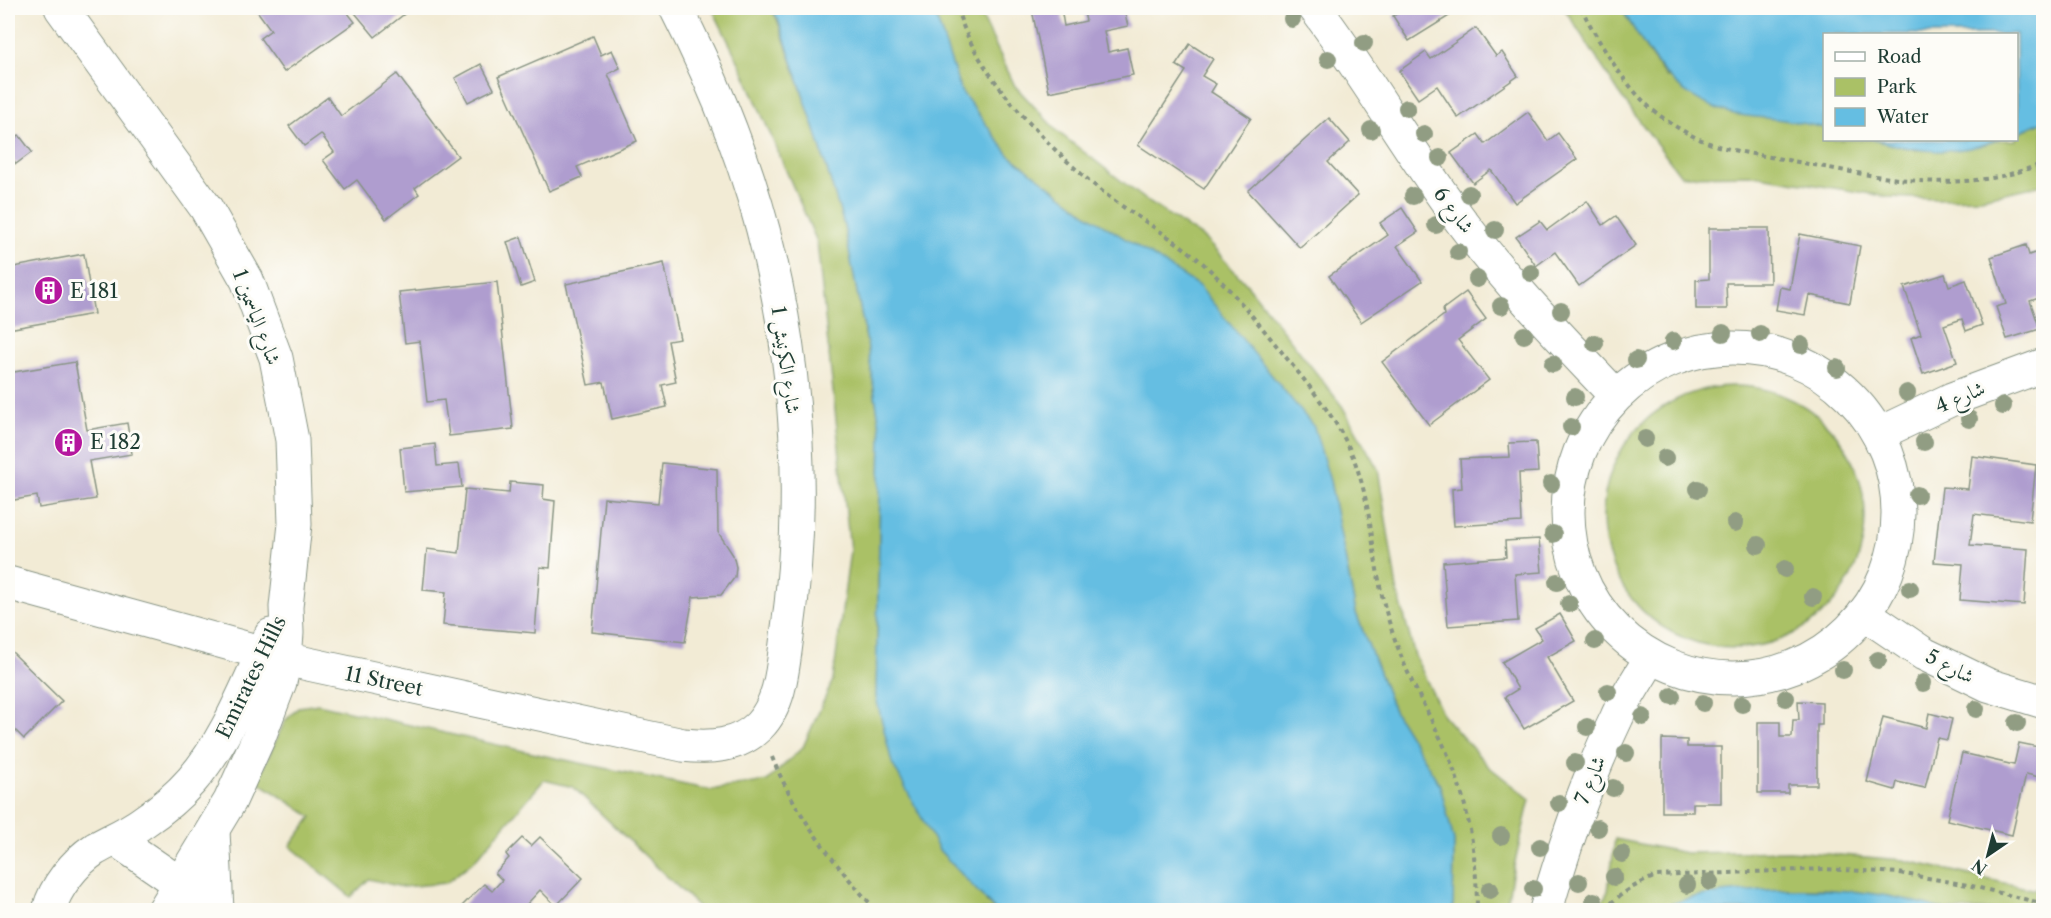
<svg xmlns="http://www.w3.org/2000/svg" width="2051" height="918" viewBox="0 0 2051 918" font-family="'Libre Caslon Text',Amiri,serif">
	<rect width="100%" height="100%" fill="#fdfcf7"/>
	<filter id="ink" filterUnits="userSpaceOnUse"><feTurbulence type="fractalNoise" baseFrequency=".0167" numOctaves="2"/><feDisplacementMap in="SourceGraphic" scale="12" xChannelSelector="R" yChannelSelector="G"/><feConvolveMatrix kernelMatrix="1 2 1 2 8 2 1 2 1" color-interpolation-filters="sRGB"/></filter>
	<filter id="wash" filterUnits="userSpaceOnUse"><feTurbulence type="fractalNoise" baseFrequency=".008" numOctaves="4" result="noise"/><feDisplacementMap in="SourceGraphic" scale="24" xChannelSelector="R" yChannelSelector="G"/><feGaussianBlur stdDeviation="1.35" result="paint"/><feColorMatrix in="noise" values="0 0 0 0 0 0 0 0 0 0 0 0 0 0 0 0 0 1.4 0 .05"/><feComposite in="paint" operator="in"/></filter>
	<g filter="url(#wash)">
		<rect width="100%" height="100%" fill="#f2ebd5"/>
		<g fill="#aac166" stroke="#647f4d" stroke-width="1.5">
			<path d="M712 8H771L777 19 817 136 844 225 867 343 881 434 876 697 987 903 995 910H702L573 787 544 780 475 860 446 883 402 887 369 879 351 897 290 846 312 817 257 781 285 721 299 707 318 704 546 756 710 790 767 781 803 747 833 680 850 550 817 242 743 71Z"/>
			<path d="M933 8H978L1015 86 1058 132 1150 203 1204 238 1249 287 1342 406 1378 469 1397 589 1415 656 1443 715 1488 766 1530 799 1512 875 1506 910H1453L1454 842 1440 786 1394 711 1356 613 1330 481 1088 215 1009 155 961 92Z"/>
			<path d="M1564 8H1621L1652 58 1666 77 1800 122 1824 128V140H1873L1916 150 1985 144 1998 140H2016L2017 133 2043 121V185L1981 198 1936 199 1890 197 1753 175 1681 176 1623 99Z"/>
			<circle cx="1734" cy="517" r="131"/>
			<path d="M1615 839 1686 853 1790 851 1903 860 2031 889 2044 890 2043 910H1944L1925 904 1825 889H1786L1695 898 1670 904 1661 910H1598L1608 891Z"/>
		</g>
		<g fill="#65bee2" stroke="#427e8b" stroke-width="1.5">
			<path d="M771 8H933L961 91 1009 155 1088 215 1199 286 1314 427 1330 481 1356 613 1394 711 1440 785 1454 841 1453 910H995L939 850 892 763 876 697 881 434 867 343 844 225 817 136 778 19Z"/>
			<path d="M1621 8H2043V121L2017 133 2016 34H1824V128C1805 123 1786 120 1766 118 1755 117 1744 116 1734 114 1670 97 1653 59 1621 8Z"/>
			<path d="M1873 140H1998C1950 157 1921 152 1873 140Z"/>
			<path d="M1786 889C1843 889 1889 892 1944 910H1661C1688 891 1752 891 1786 889Z"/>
		</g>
		<g id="blocks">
			<g fill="#af9dcf">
				<path d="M255 8H344L355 22 284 72 260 38 271 30Z"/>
				<path d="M351 8H412L375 37Z"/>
				<path d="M436 8H465L456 14 441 13Z"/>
				<path d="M1048 8H1061L1064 26 1086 21 1083 8H1131L1124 10 1128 26 1104 31 1108 52 1127 48 1133 75 1049 92 1032 10Z"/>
				<path d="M1404 8H1462L1409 41 1393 16 1405 9Z"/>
				<path d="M1476 28 1496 56 1502 52 1518 76 1458 118 1437 86 1418 99 1399 71 1426 52 1431 59Z"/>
				<path d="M593 36 601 55 612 50 620 68 608 74 637 141 577 167 582 177 549 191 498 77Z"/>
				<path d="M1190 44 1213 59 1202 76 1216 84 1211 92 1251 118 1204 189 1138 145 1186 71 1176 65Z"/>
				<path d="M481 64 494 89 468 102 455 78Z"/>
				<path d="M397 74 458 156 415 188 419 194 386 219 357 180 345 189 323 160 334 152 321 134 304 146 289 126 328 97 341 116Z"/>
				<path d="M1528 112 1548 141 1558 133 1577 159 1515 203 1491 170 1473 183 1451 153 1478 134 1485 144Z"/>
				<path d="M1329 118 1350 142 1328 162 1358 195 1300 248 1248 191Z"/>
				<path d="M19 135 32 152 16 164 8 152V144Z"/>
				<path d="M1587 201 1603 225 1616 216 1636 245 1579 286 1555 252 1536 266 1516 237 1540 221 1547 230Z"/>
				<path d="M1402 208 1418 232 1397 246 1422 281 1361 322 1329 276 1388 235 1380 223Z"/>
				<path d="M1709 228H1769L1770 283H1726L1727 309H1696V280L1709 279Z"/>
				<path d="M1800 234 1860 246 1850 303 1809 295 1805 315 1776 310 1780 287 1790 289Z"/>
				<path d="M521 237 535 282 521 287 507 242Z"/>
				<path d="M2026 245 2029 255 2043 250V310L2039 298 2030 301 2040 329 2007 339 1996 307 2006 304 1991 257Z"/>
				<path d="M84 254 94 314 8 329V268Z"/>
				<path d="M664 263 680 339 668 341 676 382 662 385 667 407 612 419 604 382 588 385 566 284Z"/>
				<path d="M1945 274 1949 286 1966 280 1982 325 1966 331 1962 319 1944 325 1957 362 1923 374 1911 338 1921 334 1904 287Z"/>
				<path d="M497 282 513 429 449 436 444 400 427 402 420 341 405 343 399 292Z"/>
				<path d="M1466 292 1486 319 1458 340 1489 380 1429 425 1382 362 1444 315 1443 309Z"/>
				<path d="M75 362 87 430 127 423 132 454 89 461 96 499 39 508 37 496 8 501V373Z"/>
				<path d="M1536 442 1538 472 1519 473 1521 522 1454 526 1452 489 1462 488 1460 459 1510 457 1509 443Z"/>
				<path d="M435 444 437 466 459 464 462 487 404 492 400 448Z"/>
				<path d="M1972 456 2036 465 2030 521 1974 514 1970 545 2028 549 2024 605 1960 600 1963 564 1934 562 1942 487 1968 489Z"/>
				<path d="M662 463 717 469 718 532 733 555 736 567 735 577 721 595 693 597 685 642 592 632 604 498 658 503Z"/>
				<path d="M510 482 544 485 543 499 555 501 550 568 540 567 535 633 443 625 446 592 423 590 427 549 459 553 465 489 509 493Z"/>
				<path d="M1539 539 1542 572 1515 574 1518 621 1448 626 1443 562 1506 557 1505 541Z"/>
				<path d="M1560 614 1576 641 1547 657 1573 701 1524 729 1505 697 1518 689 1502 662 1542 639 1535 628Z"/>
				<path d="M8 648 62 701 24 739 8 723Z"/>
				<path d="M1798 701 1822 702V725H1817V785H1788V793H1758V722H1780V737H1792L1793 720H1799Z"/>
				<path d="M1929 713 1952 719 1947 740 1937 738 1925 788 1897 782 1895 790 1867 782 1883 717 1926 728Z"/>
				<path d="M1662 739 1687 740V747H1721V803H1693V812H1662Z"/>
				<path d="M2019 743 2043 748V778L2026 774 2012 835 1947 820 1962 753 2014 765Z"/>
				<path d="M540 837 583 878 556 906 540 890 527 904 534 910H458L484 884 492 891 502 880 495 873 509 858 506 854 522 838 531 846Z"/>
			</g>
		</g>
	</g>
	<g filter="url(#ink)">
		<use href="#blocks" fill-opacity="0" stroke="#889484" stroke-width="1.5"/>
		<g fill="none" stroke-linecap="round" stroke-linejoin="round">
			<defs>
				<g id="minor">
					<path d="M61 8 206 208 247 280 276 358 292 440 295 524 286 607 287 633 285 659 280 682 259 737 230 801 164 910"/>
					<path d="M1315 8C1368 78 1411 155 1464 225 1510 286 1563 340 1615 395"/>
					<circle cx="1733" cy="513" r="165"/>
					<path d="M1878 434 1952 399 2044 365"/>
					<path d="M8 583 285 659 683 745C710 748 738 747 759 726 781 704 783 665 787 636 805 510 799 382 770 258 750 171 716 86 676 8"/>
					<path d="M1865 614 1924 654 1988 685 2044 702"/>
					<path d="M213 831 217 910"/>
					<path d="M115 839 217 909"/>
					<path d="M49 910C55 887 75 862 95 849 111 840 128 833 143 822 161 810 178 796 192 780 228 738 247 685 271 635"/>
					<path d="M1546 910C1565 844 1587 779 1617 717 1626 696 1640 677 1651 657"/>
				</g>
			</defs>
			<use href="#minor" stroke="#889484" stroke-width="35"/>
			<g stroke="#889484" stroke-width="4" stroke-dasharray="4.5 4.5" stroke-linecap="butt">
				<path d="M957 8C975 75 1054 154 1108 196 1141 221 1179 240 1209 269 1235 294 1258 323 1281 351 1311 389 1345 426 1359 474 1370 508 1372 545 1379 580 1383 605 1391 630 1400 653 1412 686 1430 715 1444 746 1468 798 1477 855 1477 910"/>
				<path d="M1581 8C1599 42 1624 86 1654 111 1670 124 1690 136 1709 143 1737 153 1768 156 1798 162 1852 172 1909 185 1964 181 1995 179 2015 174 2044 163"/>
				<path d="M772 757C795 814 835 865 876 910"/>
				<path d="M1605 910C1618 894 1637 884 1656 876L1825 869 1899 873 1968 885 2044 904"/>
			</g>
			<use href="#minor" stroke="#fff" stroke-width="33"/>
		</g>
		<g fill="#919d83">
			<circle cx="1292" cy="19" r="9"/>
			<circle cx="1364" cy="43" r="9"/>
			<circle cx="1328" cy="59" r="9"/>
			<circle cx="1407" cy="108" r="9"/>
			<circle cx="1371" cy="130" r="9"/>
			<circle cx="1424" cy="134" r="9"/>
			<circle cx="1440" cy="158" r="9"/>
			<circle cx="1469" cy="194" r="9"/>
			<circle cx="1413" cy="196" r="9"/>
			<circle cx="1436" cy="225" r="9"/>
			<circle cx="1495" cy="230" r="9"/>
			<circle cx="1458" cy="252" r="9"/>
			<circle cx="1531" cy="273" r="9"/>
			<circle cx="1477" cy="279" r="9"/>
			<circle cx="1501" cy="306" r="9"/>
			<circle cx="1561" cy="311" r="9"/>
			<circle cx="1723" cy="333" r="9"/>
			<circle cx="1760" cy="334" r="9"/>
			<circle cx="1524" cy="335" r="9"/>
			<circle cx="1673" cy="341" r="9"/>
			<circle cx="1595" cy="343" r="9"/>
			<circle cx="1801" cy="345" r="9"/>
			<circle cx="1636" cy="360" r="9"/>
			<circle cx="1553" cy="364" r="9"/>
			<circle cx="1837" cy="368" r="9"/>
			<circle cx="1907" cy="393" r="9"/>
			<circle cx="1575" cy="397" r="9"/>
			<circle cx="2003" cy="406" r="9"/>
			<circle cx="1969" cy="419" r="9"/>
			<circle cx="1571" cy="427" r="9"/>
			<circle cx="1645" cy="439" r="9"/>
			<circle cx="1924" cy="442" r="9"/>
			<circle cx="1665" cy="458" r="9"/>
			<circle cx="1551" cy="484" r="9"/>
			<circle cx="1698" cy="489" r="9"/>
			<circle cx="1917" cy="495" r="9"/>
			<circle cx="1735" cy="523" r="9"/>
			<circle cx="1553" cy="534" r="9"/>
			<circle cx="1758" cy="545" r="9"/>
			<circle cx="1785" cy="569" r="9"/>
			<circle cx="1557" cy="582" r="9"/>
			<circle cx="1910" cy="589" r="9"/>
			<circle cx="1813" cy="597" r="9"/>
			<circle cx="1569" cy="604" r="9"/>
			<circle cx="1595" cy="641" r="9"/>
			<circle cx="1878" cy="660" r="9"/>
			<circle cx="1843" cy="670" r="9"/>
			<circle cx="1923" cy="683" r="9"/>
			<circle cx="1608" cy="692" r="9"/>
			<circle cx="1672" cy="696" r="9"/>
			<circle cx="1786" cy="698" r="9"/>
			<circle cx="1703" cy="703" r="9"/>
			<circle cx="1742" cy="704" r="9"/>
			<circle cx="1976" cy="709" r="9"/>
			<circle cx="1643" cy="717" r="9"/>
			<circle cx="2017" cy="723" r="9"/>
			<circle cx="1587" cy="727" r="9"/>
			<circle cx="1626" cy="753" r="9"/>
			<circle cx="1575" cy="763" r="9"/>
			<circle cx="1613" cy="788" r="9"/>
			<circle cx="1559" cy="803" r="9"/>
			<circle cx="1598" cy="828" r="9"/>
			<circle cx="1501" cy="836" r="9"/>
			<circle cx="1540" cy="847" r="9"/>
			<circle cx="1622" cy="854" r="9"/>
			<circle cx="1614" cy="877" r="9"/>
			<circle cx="1579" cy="882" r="9"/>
			<circle cx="1710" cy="882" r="9"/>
			<circle cx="1687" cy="885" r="9"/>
			<circle cx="1533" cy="889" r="9"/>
			<circle cx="1490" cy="890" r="9"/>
			<circle cx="1594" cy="901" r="9"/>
		</g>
	</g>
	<defs>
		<symbol id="building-disc" viewBox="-11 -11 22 22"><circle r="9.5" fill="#b5179e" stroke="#fdfcf7"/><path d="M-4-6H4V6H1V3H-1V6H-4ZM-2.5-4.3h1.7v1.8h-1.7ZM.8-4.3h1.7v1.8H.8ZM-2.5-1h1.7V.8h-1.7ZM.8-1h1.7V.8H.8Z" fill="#fff"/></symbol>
	</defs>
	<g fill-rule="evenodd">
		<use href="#building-disc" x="32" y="274" width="33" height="33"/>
		<use href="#building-disc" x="52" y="426" width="33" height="33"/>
	</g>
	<g text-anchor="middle" stroke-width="6" stroke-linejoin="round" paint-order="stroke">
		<g font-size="20" fill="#1f3d34" stroke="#fdfcf7">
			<text transform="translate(1454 210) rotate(53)" y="7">شارع 6</text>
			<text transform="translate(257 317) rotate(69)" y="7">شارع الياسمين 1</text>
			<text transform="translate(786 360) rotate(82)" y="7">شارع الكرنيش 1</text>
			<text transform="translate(1960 397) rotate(-23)" y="7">شارع 4</text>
			<text transform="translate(1950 666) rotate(27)" y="7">شارع 5</text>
			<text transform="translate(251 677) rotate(-64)" y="7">Emirates Hills</text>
			<text transform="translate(384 681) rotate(12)" y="7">11 Street</text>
			<text transform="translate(1590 780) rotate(-68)" y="7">شارع 7</text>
		</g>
		<g font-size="20" fill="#1f3d34" stroke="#fdfcf7" text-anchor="start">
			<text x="70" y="298">E 181</text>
			<text x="90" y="449">E 182</text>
		</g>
	</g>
	<rect width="2051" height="918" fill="none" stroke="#fdfcf7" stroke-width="30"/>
	<rect x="1823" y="33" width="195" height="108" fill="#fdfcf7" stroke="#a4b0a9" stroke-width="1.5"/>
	<rect x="1835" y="52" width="30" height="9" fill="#ffffff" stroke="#a4b0a9" stroke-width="1.5"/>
	<text x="1877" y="63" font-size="18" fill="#1f3d34">Road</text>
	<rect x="1835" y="78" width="30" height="18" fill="#aac166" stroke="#a4b0a9" stroke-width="1.5"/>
	<text x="1877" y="93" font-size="18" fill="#1f3d34">Park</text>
	<rect x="1835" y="108" width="30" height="18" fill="#65bee2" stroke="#a4b0a9" stroke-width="1.5"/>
	<text x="1877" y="123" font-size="18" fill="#1f3d34">Water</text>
	<g transform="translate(1988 855) rotate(215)" stroke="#fdfcf7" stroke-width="4.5" paint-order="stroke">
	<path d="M0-4.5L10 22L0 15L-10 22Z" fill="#1f3d34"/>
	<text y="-9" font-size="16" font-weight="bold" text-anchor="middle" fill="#1f3d34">N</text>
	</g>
</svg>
